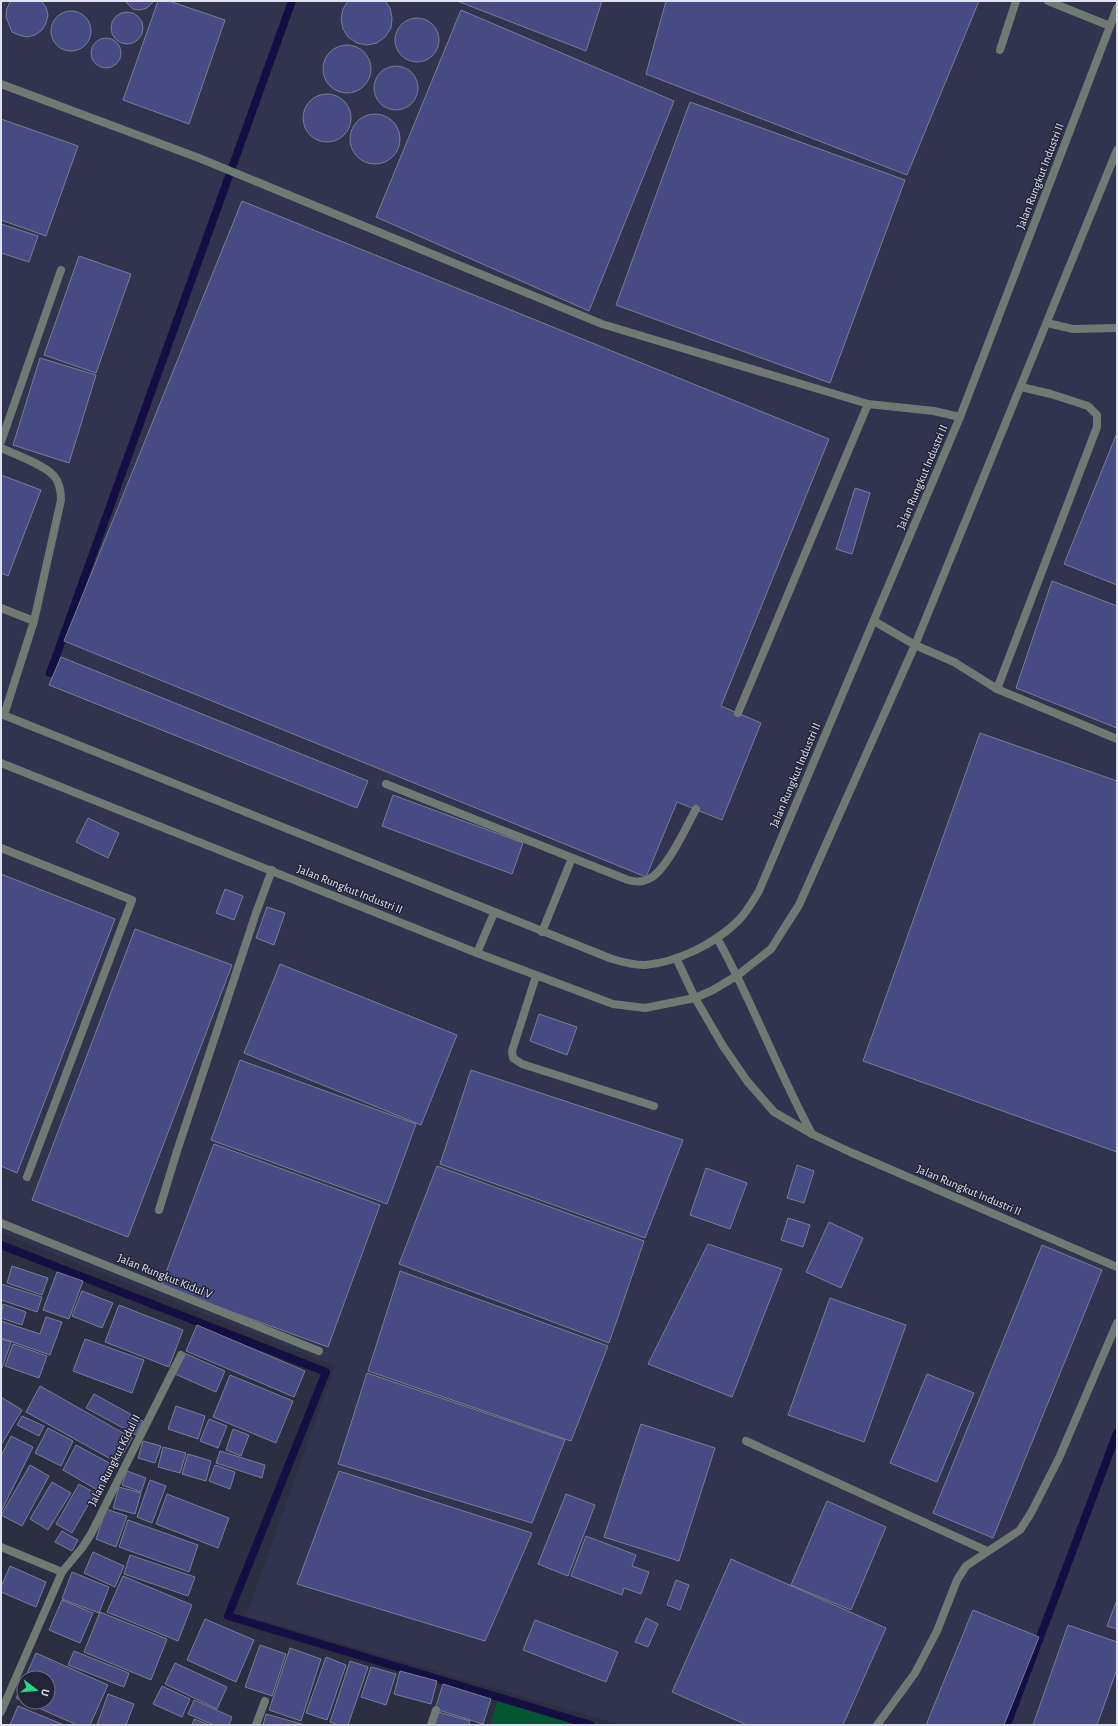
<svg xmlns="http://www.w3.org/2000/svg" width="1118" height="1726" viewBox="0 0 1118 1726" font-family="'Alegreya Sans',sans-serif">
	<rect width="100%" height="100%" fill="#2c2e42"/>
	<path fill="#32344f" d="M1 1H1117V1725H621L246 1616 335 1366 1 1233Z"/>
	<path fill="#035631" d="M499 1696 594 1725H490Z"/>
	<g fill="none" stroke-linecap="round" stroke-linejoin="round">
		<g stroke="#140e43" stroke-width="8">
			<path d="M50 673 292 1"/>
			<path d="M1 1245 326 1372 228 1616 591 1725"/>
			<path d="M1007 1725 1117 1433"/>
		</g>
	</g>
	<g fill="#484a84" stroke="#797c93">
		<path d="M11 1H41L46 7 48 15 46 23 42 30 35 35 27 37 19 35 12 32 6 17 7 8Z"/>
		<path d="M125 1H154L147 8 140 10 133 9Z"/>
		<path d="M158 1H169L225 20 189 124 123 100Z"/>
		<path d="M348 1H385L390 8 392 18 391 28 385 37 377 43 367 45 357 43 348 37 343 29 341 19 343 9Z"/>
		<path d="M457 1H602L586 51Z"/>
		<path d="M666 1H979L907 175 646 74Z"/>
		<path d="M461 10 674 101 589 311 376 217Z"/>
		<circle cx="71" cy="31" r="20"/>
		<circle cx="127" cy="28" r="16"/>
		<circle cx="417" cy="40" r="22"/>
		<circle cx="106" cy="53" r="15"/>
		<circle cx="347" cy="69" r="24"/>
		<circle cx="396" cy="88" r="22"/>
		<circle cx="327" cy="118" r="24"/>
		<path d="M690 102 905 180 830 383 616 305Z"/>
		<circle cx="375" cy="139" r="25"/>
		<path d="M1 119 78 146 46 236 1 220Z"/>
		<path d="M242 201 829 439 721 706 761 723 722 820 677 802 646 877 64 641Z"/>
		<path d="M1 224 38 236 29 262 1 253Z"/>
		<path d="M79 256 131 274 96 373 44 355Z"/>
		<path d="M40 358 96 375 69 463 13 445Z"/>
		<path d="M1117 433V585L1064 564Z"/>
		<path d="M1 475 41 490 8 576 1 573Z"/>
		<path d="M855 488 870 493 852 554 836 549Z"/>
		<path d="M1052 581 1117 606V728L1016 688Z"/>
		<path d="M61 657 368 781 357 808 49 685Z"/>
		<path d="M980 733 1117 781V1152L863 1061Z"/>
		<path d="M393 795 523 843 512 874 382 826Z"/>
		<path d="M88 818 119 833 108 858 76 842Z"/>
		<path d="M1 874 115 919 17 1173 1 1166Z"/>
		<path d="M225 889 243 896 234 920 216 913Z"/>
		<path d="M267 907 285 913 274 945 256 938Z"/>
		<path d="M135 929 232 965 128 1237 32 1200Z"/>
		<path d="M280 964 457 1035 421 1125 244 1053Z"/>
		<path d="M539 1014 577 1027 567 1055 530 1041Z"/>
		<path d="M240 1060 416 1124 387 1204 211 1140Z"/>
		<path d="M471 1070 683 1140 645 1238 440 1164Z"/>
		<path d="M214 1144 380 1205 328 1347 161 1286Z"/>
		<path d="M797 1165 814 1171 804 1203 787 1198Z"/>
		<path d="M437 1166 644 1241 609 1343 399 1264Z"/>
		<path d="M706 1168 747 1183 730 1229 690 1215Z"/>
		<path d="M788 1218 810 1225 803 1247 781 1240Z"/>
		<path d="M829 1222 863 1238 841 1288 806 1272Z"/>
		<path d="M708 1244 782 1269 732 1397 648 1364Z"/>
		<path d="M1042 1245 1102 1270 993 1538 933 1513Z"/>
		<path d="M12 1266 48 1278 42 1295 7 1283Z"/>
		<path d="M400 1271 608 1346 571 1441 368 1371Z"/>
		<path d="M57 1272 83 1281 69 1319 43 1310Z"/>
		<path d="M1 1284 42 1297 37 1312 1 1300Z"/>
		<path d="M82 1291 113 1303 102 1328 72 1316Z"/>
		<path d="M830 1298 906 1325 864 1442 788 1415Z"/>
		<path d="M3 1304 26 1312 22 1325 1 1318Z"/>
		<path d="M119 1305 183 1330 169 1367 105 1342Z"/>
		<path d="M46 1317 62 1322 50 1355 1 1338V1321L40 1334Z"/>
		<path d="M197 1325 305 1371 294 1397 186 1351Z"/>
		<path d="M1 1339 11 1342 2 1368H1Z"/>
		<path d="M85 1339 144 1360 132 1393 73 1371Z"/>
		<path d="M13 1344 47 1356 39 1378 5 1366Z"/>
		<path d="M184 1353 225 1371 216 1392 175 1374Z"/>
		<path d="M367 1373 565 1440 532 1523 338 1464Z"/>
		<path d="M927 1374 974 1393 937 1482 890 1463Z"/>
		<path d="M230 1375 293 1401 276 1443 213 1417Z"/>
		<path d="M40 1386 132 1438 118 1463 26 1412Z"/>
		<path d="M94 1394 143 1421 136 1435 86 1408Z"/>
		<path d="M1 1397 22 1410 1 1445Z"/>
		<path d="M176 1406 205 1416 198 1439 168 1429Z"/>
		<path d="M22 1416 44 1426 39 1436 17 1425Z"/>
		<path d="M209 1419 227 1426 218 1448 200 1441Z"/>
		<path d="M641 1424 715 1448 679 1561 604 1537Z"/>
		<path d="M48 1428 73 1441 61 1466 35 1453Z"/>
		<path d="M233 1429 249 1435 241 1456 226 1450Z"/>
		<path d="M11 1436 33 1447 1 1512V1456Z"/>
		<path d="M143 1441 161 1446 155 1463 138 1458Z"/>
		<path d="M76 1445 115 1466 101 1492 63 1470Z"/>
		<path d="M163 1447 186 1453 180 1473 158 1467Z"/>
		<path d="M220 1451 265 1465 262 1478 216 1463Z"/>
		<path d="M188 1454 211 1461 206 1481 182 1474Z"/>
		<path d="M30 1465 49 1476 22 1526 1 1515Z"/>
		<path d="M215 1465 235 1472 230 1489 209 1481Z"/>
		<path d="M127 1471 146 1478 141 1492 122 1485Z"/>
		<path d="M339 1471 532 1533 485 1641 297 1584Z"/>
		<path d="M150 1480 166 1486 152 1523 137 1517Z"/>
		<path d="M52 1482 71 1493 48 1530 30 1519Z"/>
		<path d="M79 1484 95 1493 72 1533 56 1524Z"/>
		<path d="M119 1487 141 1493 135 1514 113 1508Z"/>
		<path d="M167 1494 229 1518 218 1548 156 1524Z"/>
		<path d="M566 1494 595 1505 568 1576 538 1564Z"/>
		<path d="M827 1501 886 1527 851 1610 791 1585Z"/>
		<path d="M106 1509 127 1516 116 1547 96 1539Z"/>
		<path d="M128 1520 198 1545 189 1572 119 1547Z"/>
		<path d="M62 1531 78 1540 72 1551 55 1542Z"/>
		<path d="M586 1536 636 1555 632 1566 649 1572 641 1594 624 1588 622 1595 571 1576Z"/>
		<path d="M93 1552 124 1566 115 1587 84 1573Z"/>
		<path d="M130 1555 195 1577 188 1596 124 1574Z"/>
		<path d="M731 1559 886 1628 843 1725H747L672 1692Z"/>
		<path d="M10 1566 46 1582 36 1607 1 1592V1587Z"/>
		<path d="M72 1572 109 1587 99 1613 62 1599Z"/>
		<path d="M123 1576 192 1605 178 1641 107 1612Z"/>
		<path d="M676 1580 689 1585 680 1610 667 1605Z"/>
		<path d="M62 1600 93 1613 80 1643 49 1630Z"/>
		<path d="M1117 1600V1629L1107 1626Z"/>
		<path d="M973 1610 1039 1637 1004 1725H926Z"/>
		<path d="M100 1612 167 1639 151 1680 84 1652Z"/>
		<path d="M646 1618 658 1624 648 1647 635 1642Z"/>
		<path d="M205 1619 254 1640 236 1682 187 1660Z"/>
		<path d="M535 1620 618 1652 606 1682 523 1650Z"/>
		<path d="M1068 1625 1117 1642V1669L1097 1725H1033Z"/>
		<path d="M260 1645 286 1654 272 1696 245 1687Z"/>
		<path d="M290 1648 321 1659 301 1721 269 1710Z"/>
		<path d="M74 1651 129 1673 124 1687 68 1665Z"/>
		<path d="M36 1653 108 1685 90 1725H77L25 1702H48V1678H25Z"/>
		<path d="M326 1657 346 1665 327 1720 306 1713Z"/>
		<path d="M350 1661 368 1667 348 1725H338L330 1722Z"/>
		<path d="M175 1663 227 1687 217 1709 165 1684Z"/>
		<path d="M371 1667 396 1674 386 1705 361 1697Z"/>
		<path d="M400 1671 437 1681 431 1704 394 1694Z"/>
		<path d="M24 1681V1702L16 1698Z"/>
		<path d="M443 1684 491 1699 483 1724 435 1709Z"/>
		<path d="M162 1686 190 1699 182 1717 153 1704Z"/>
		<path d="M108 1694 134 1704 126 1725H97Z"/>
		<path d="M194 1700 232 1717 229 1725H214L188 1714Z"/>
		<path d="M18 1706 64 1725H10Z"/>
		<path d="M438 1712 470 1721 469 1725H435Z"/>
		<path d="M266 1714 305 1725H263Z"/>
		<path d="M194 1719 210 1725H192Z"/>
	</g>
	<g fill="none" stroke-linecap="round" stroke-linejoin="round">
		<g stroke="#6f7a73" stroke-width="8">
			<path d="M1048 1 1110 26"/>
			<path d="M1000 50 1016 1"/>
			<path d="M1 84 199 158 602 324 868 404 934 411 960 417"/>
			<path d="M1047 323 1073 329 1117 328"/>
			<path d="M1 442 61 270"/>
			<path d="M1 448C14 454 45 465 54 476 60 483 61 491 61 500L34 621 1 608"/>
			<path d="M874 621 915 645 954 662 997 689 1097 427V415L1088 406 1051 394 1021 387"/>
			<path d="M997 689 1117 739"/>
			<path d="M738 713 868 404"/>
			<path d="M4 715 34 621"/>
			<path d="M386 784 628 880C635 882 643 882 649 879 667 870 686 827 696 809"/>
			<path d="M1 848 132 900 27 1177"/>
			<path d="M542 932 572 858"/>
			<path d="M717 938C753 1002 777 1070 812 1134"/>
			<path d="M676 958 695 998 723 1046 747 1081 774 1112 812 1134 850 1152 1117 1267"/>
			<path d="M536 976 512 1051 513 1058 522 1064 654 1106"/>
			<path d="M159 1210 177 1151 256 913 272 870"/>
			<path d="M1 1223 319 1351"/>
			<path d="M746 1441 987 1551"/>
			<path d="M877 1725 915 1673 937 1631 957 1580 966 1566 1020 1530 1031 1513 1059 1458 1117 1323"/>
		</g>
		<g stroke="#6f7a73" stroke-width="8">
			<path d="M1 714 612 959C622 962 634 965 645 965 678 962 714 944 738 921 746 913 753 901 759 891L960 417 1117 8"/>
			<path d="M1 763 477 953 613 1004 645 1008 695 998 713 990 738 975 771 949 799 905 915 645 1117 150"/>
			<path d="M477 953 494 913"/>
			<path d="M1 1547 62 1572"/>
			<path d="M1 1712 62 1572 82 1548 91 1534 181 1355"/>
			<path d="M256 1725 265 1701"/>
			<path d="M431 1725 436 1710"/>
		</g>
	</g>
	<g text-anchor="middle" stroke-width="3" stroke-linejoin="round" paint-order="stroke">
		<g font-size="12" fill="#e1e2f0" stroke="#232437">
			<text transform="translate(1040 176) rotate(-69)" y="4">Jalan Rungkut Industri II</text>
			<text transform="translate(922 477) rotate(-67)" y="4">Jalan Rungkut Industri II</text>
			<text transform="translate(795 775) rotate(-67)" y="4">Jalan Rungkut Industri II</text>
			<text transform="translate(350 889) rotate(22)" y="4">Jalan Rungkut Industri II</text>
			<text transform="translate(969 1190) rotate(23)" y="4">Jalan Rungkut Industri II</text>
			<text transform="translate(165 1276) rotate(22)" y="4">Jalan Rungkut Kidul V</text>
			<text transform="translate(114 1460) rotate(-63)" y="4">Jalan Rungkut Kidul II</text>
		</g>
	</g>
	<rect width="1118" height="1726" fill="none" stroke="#e1e2f0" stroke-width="4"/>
	<g transform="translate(36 1690) rotate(106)"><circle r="19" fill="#232437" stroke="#6f7081"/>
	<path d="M0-3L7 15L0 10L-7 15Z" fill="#28d885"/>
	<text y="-6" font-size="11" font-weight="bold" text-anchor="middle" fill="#e1e2f0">U</text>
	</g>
</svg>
